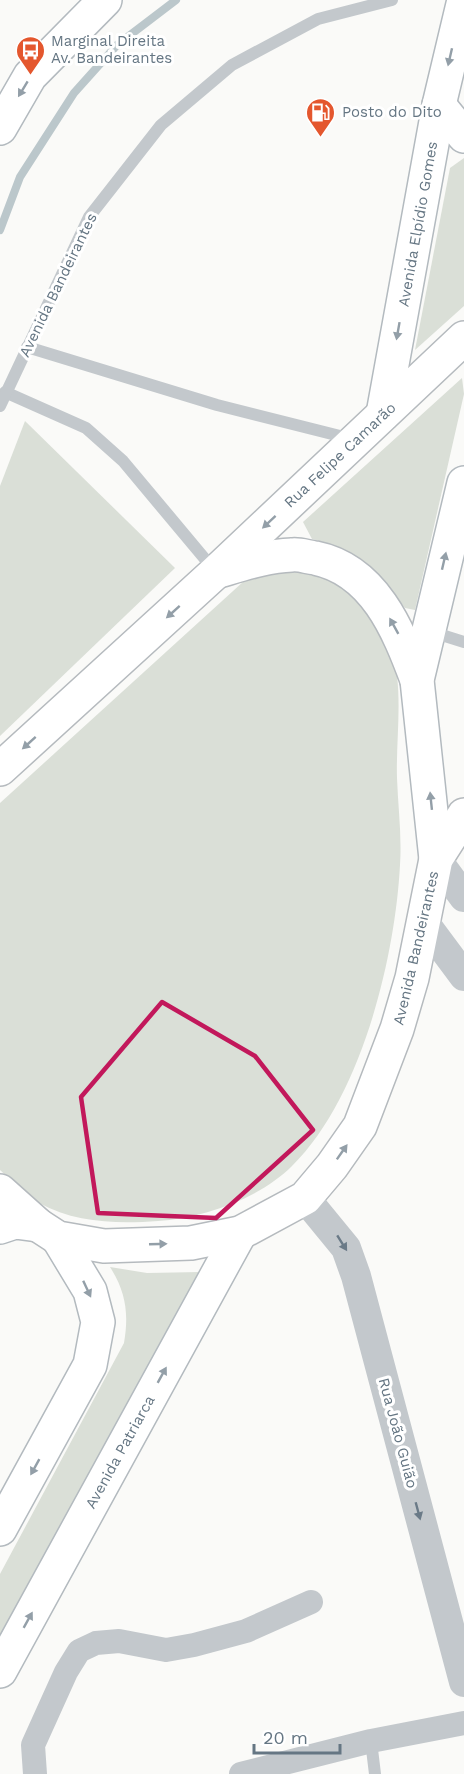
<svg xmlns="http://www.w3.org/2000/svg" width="464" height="1774" viewBox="0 0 464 1774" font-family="'Work Sans',sans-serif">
	<rect width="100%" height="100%" fill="#fafaf8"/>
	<g fill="#dadfd7">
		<path d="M464 158V306L415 350 450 168Z"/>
		<path d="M462 378 464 394 415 610 405 608C380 576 354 548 312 539L303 522Z"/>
		<path d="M25 421 175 568 0 736V486Z"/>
		<path d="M274 569C286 570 302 568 314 572 338 581 362 604 375 625 384 639 395 660 397 676 401 709 396 745 397 778 398 807 402 836 400 865 395 959 361 1098 292 1166 259 1199 203 1218 158 1221 118 1224 75 1223 39 1203 25 1195 12 1181 0 1170V803L244 581 256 573Z"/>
		<path d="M110 1267 147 1273 200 1272 0 1636V1574L124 1343C129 1314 126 1292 110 1267Z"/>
	</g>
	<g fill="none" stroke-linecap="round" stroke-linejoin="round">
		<path stroke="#bbc7cb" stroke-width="8" d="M0 230 20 177 74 93 117 45 176 0"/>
		<defs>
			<g id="secondary">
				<path d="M439 105 464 136"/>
				<path d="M0 128 30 76 105 0"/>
				<path d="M383 414 439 105 464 0"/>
				<path d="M436 859 417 680 464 483"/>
				<path d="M0 1227 15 1222 38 1225"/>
				<path d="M0 1529 90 1365 98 1322 90 1291 58 1238"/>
				<path d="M0 1671 240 1233"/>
			</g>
			<g id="primary">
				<path d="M219 571C243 564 267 556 292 555 299 554 307 557 315 558 374 570 398 629 417 680"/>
				<path d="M0 769 216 572 464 338"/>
				<path d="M0 1191 38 1225 58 1238 104 1246 191 1243 240 1233 305 1198 332 1166 360 1126 397 1029 412 978 436 859 464 815"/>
			</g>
		</defs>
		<use href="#secondary" stroke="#b3babf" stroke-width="36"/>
		<use href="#primary" stroke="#b5babe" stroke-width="36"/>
		<g stroke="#c3c8cc" stroke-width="12">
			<path d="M27 347 217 405 352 439"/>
			<path d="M5 392 86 428 123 461 215 571"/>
			<path d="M0 406 89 217 161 125 232 65 318 19 392 0"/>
			<path d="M429 631 464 642"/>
			<path d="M371 1741 375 1774"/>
		</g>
		<g stroke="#c3c8cc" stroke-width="24">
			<path d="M35 1774 33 1745 66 1672 79 1651 96 1643 119 1641 166 1650 194 1645 246 1631 311 1602"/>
			<path d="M241 1774 371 1741 464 1723"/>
		</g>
		<g stroke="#c3c8cc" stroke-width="30">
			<path d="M436 859 464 897"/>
			<path d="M423 921 464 976"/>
			<path d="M305 1198 346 1248 356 1276 464 1682"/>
		</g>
		<use href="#secondary" stroke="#fff" stroke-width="33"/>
		<use href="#primary" stroke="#fff" stroke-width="33"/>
	</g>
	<defs><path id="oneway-solid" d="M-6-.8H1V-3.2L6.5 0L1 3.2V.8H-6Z" transform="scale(1.5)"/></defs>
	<g fill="#939fa8">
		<use href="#oneway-solid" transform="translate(450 57) rotate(103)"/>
		<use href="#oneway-solid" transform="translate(23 89) rotate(121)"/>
		<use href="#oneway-solid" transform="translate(398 331) rotate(100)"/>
		<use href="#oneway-solid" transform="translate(269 522) rotate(137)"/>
		<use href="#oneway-solid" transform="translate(444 561) rotate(-77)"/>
		<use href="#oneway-solid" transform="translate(173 612) rotate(138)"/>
		<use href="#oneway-solid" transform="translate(394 626) rotate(-119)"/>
		<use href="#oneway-solid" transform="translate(29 743) rotate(138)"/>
		<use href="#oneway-solid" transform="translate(431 801) rotate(-96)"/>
		<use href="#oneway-solid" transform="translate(342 1152) rotate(-55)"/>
		<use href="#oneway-solid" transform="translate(158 1244) rotate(-2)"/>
		<use href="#oneway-solid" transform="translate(87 1289) rotate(65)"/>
		<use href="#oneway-solid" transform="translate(162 1375) rotate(-61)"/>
		<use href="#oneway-solid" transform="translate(35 1467) rotate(119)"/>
		<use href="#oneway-solid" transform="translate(28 1620) rotate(-61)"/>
	</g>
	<g fill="#6a7a87">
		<use href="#oneway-solid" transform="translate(342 1243) rotate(58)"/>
		<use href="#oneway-solid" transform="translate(418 1511) rotate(75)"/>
	</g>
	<path fill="none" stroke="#c2185b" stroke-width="4.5" stroke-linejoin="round" d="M162 1002 255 1056 313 1130 216 1218 98 1213 81 1097Z"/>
	<defs>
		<symbol id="bus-pin" viewBox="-11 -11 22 30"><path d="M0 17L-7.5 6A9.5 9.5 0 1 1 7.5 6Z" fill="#e4572e" stroke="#fff"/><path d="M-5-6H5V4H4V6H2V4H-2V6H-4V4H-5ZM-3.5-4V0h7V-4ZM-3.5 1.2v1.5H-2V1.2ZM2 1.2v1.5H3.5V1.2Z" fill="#fff"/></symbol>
		<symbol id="fuel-pin" viewBox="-11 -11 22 30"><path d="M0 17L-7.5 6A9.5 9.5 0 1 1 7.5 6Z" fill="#e4572e" stroke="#fff"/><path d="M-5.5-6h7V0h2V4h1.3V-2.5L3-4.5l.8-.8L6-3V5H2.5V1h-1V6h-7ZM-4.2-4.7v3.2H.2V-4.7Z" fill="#fff"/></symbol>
	</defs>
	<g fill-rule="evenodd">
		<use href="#bus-pin" x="14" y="34" width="33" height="45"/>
		<use href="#fuel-pin" x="304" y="96" width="33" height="45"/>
	</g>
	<g text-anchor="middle" stroke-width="6" stroke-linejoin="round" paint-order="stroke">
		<g font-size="15" fill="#657683" stroke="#fff" text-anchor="start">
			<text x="51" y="46">Marginal Direita<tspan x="51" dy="17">Av. Bandeirantes</tspan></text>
			<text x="342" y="117">Posto do Dito</text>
		</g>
		<g font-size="15" fill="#657683" stroke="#fff">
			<text transform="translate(418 224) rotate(-80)" y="5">Avenida Elpídio Gomes</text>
			<text transform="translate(58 285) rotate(-64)" y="5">Avenida Bandeirantes</text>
			<text transform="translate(340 455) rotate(-43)" y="5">Rua Felipe Camarão</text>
			<text transform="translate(416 948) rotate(-77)" y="5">Avenida Bandeirantes</text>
			<text transform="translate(398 1433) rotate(75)" y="5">Rua João Guião</text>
			<text transform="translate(120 1452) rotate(-61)" y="5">Avenida Patriarca</text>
		</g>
	</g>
	<path d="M254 1744v9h86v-9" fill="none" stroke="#657683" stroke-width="3"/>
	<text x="263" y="1744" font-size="18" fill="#657683" stroke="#ffffff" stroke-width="4.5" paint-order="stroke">20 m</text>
</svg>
